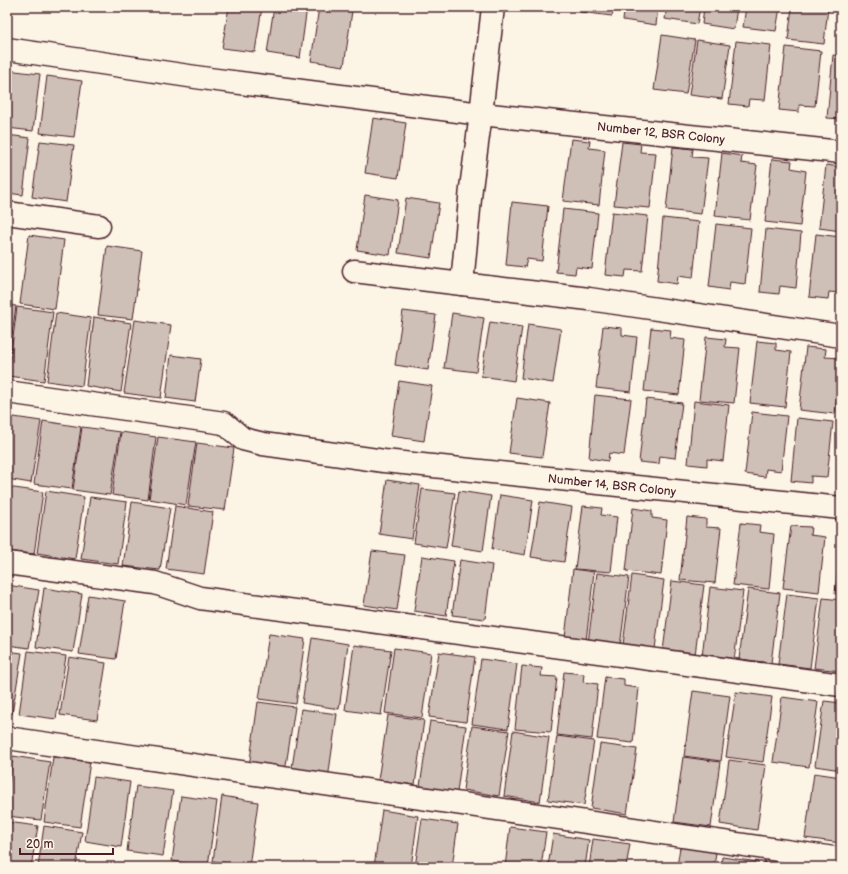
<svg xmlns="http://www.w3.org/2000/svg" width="848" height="874" viewBox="0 0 848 874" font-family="'Balsamiq Sans',sans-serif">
	<rect width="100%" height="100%" fill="#fcf5e5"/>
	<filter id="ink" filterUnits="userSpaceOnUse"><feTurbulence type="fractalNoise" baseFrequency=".025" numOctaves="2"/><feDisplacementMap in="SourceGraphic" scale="8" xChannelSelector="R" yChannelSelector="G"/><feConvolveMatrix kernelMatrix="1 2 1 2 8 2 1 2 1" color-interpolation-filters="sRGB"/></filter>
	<g filter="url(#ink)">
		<g fill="#cfc0b7" stroke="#4a1f2b">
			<path d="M229 7H262L255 52 222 48Z"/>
			<path d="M274 7H307L300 58 267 53Z"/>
			<path d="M319 7 352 11 344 66 311 61Z"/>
			<path d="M580 7H614L612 16 580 12Z"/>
			<path d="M625 7H658L656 25 623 20Z"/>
			<path d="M667 7H700L697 24 665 19Z"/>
			<path d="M704 7H737L734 29 702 24Z"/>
			<path d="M746 7H780L776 31 743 27Z"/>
			<path d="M792 7H828L824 44 788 40Z"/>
			<path d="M841 14V46L837 45Z"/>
			<path d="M662 35 695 40 686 94 654 90Z"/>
			<path d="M697 40 730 45 722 99 689 95Z"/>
			<path d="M736 41 771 45 765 100 749 99 748 106 729 104Z"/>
			<path d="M786 47 821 51 815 106 799 105V112L779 110Z"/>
			<path d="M833 55 841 56V119L827 118Z"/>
			<path d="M7 70 40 74 33 131 7 128Z"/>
			<path d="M47 76 82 81 74 137 40 133Z"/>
			<path d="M373 118 406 123 398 178 365 173Z"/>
			<path d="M7 135 30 138 23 195 7 193Z"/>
			<path d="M571 139 590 141 589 148 605 150 599 205 563 201Z"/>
			<path d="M40 141 74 145 66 202 32 197Z"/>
			<path d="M622 142 641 144 640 152 656 153 650 208 614 205Z"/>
			<path d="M673 147 693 149 692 157 708 158 701 214 666 210Z"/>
			<path d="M722 153 742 156 741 163 757 165 750 220 715 216Z"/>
			<path d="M772 159 792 161 791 168 806 171 800 226 765 222Z"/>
			<path d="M826 165 841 167V231L819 228Z"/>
			<path d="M365 195 398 200 390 255 357 250Z"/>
			<path d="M406 198 439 203 431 258 398 253Z"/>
			<path d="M512 202 548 206 542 261 527 259 525 267 506 265Z"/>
			<path d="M563 209 598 213 592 269 576 267 575 274 556 272Z"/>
			<path d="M612 212 648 216 642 271 626 270 625 277 605 275Z"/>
			<path d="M663 218 699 222 693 278 678 276 677 284 657 281Z"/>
			<path d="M716 224 751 228 745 284 730 282 729 290 709 287Z"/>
			<path d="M766 229 801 233 796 288 780 286 779 294 760 292Z"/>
			<path d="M816 234 841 237V293L829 292 828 299 809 297Z"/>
			<path d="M29 235 64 240 55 309 20 304Z"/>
			<path d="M107 246 142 251 133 319 98 315Z"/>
			<path d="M7 305 16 306 7 370Z"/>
			<path d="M17 307 53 312 44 381 8 376Z"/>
			<path d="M403 311 436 315 428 370 395 365Z"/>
			<path d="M56 313 91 318 82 386 47 381Z"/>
			<path d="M452 313 484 318 476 372 444 368Z"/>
			<path d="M94 317 131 323 121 392 86 386Z"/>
			<path d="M135 320 171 325 161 398 124 393Z"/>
			<path d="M490 322 522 327 514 381 481 376Z"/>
			<path d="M528 324 561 329 553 383 521 378Z"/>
			<path d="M603 326 622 328V335L637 337 631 392 596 388Z"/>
			<path d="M651 328 671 330 670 338 685 340 679 395 644 391Z"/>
			<path d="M706 337 726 339 725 347 740 348 734 403 699 400Z"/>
			<path d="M757 341 776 343V350L791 352 785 407 750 403Z"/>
			<path d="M806 347 826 349 825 357 841 358 835 414 799 410Z"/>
			<path d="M171 355 201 359 195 402 166 398Z"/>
			<path d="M399 381 432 386 424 441 391 436Z"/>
			<path d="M595 395 631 399 624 455 609 453 608 461 589 458Z"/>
			<path d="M517 398 550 403 542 457 509 453Z"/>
			<path d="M646 399 682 403 675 458 660 456 659 464 639 462Z"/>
			<path d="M694 401 729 405 723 461 707 459V466L688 464Z"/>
			<path d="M752 412 787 416 781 471 766 469 765 477 745 474Z"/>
			<path d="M7 416 41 421 31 483 7 479Z"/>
			<path d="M797 418 833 422 827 477 811 476V483L791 481Z"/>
			<path d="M43 421 81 427 72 489 34 484Z"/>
			<path d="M82 427 120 432 110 495 73 490Z"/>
			<path d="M121 432 156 437 148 500 112 495Z"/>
			<path d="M158 437 196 442 186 505 149 499Z"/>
			<path d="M197 443 234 448 225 510 188 506Z"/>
			<path d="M387 480 420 485 412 539 379 534Z"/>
			<path d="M7 487 43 492 34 554 7 551Z"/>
			<path d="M422 489 455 493 446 548 414 543Z"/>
			<path d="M46 491 84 497 75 559 37 553Z"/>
			<path d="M459 491 491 496 483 551 451 546Z"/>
			<path d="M500 495 533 500 525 555 492 549Z"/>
			<path d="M90 497 127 502 118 564 81 559Z"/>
			<path d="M132 502 170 508 160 570 123 566Z"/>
			<path d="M540 502 572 507 564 562 531 557Z"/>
			<path d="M175 506 213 512 204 574 166 569Z"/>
			<path d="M583 506 602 508 601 515 617 517 611 572 575 569Z"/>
			<path d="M633 508 652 511V518L667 520 661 575 626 571Z"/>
			<path d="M687 517 706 519V527L721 528 715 583 680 580Z"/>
			<path d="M741 523 760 525 759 532 774 534 769 589 733 585Z"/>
			<path d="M791 526 811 527 810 535 825 537 819 592 783 588Z"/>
			<path d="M841 539V594H835Z"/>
			<path d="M372 551 405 555 397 610 364 605Z"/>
			<path d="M422 556 454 561 446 616 414 611Z"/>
			<path d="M460 560 492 565 485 619 452 615Z"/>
			<path d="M573 569 594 572 586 641 565 638Z"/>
			<path d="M597 573 629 577 620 647 588 643Z"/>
			<path d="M632 575 664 580 655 649 623 645Z"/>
			<path d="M672 581 704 585 695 655 663 651Z"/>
			<path d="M7 585 39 590 29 648 7 645Z"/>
			<path d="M710 587 743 591 734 661 702 657Z"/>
			<path d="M44 588 82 594 73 652 36 647Z"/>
			<path d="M748 589 780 593 771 663 739 659Z"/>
			<path d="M787 594 819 598 810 668 778 664Z"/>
			<path d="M88 595 125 601 116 659 79 654Z"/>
			<path d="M823 598 841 600V671L814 668Z"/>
			<path d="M269 634 305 639 296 704 259 699Z"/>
			<path d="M312 638 348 644 339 709 302 703Z"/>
			<path d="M354 645 391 650 381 715 345 710Z"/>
			<path d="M394 648 431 653 422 718 385 713Z"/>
			<path d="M7 651 22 653 12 714 7 713Z"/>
			<path d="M28 651 66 656 56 719 19 714Z"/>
			<path d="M439 652 475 657 466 722 429 717Z"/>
			<path d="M69 657 106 663 97 720 60 715Z"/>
			<path d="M481 659 517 664 508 729 472 724Z"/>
			<path d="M522 666 542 668 541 676 557 677 551 732 515 729Z"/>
			<path d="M564 672 584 674 583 682 598 684 592 739 557 735Z"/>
			<path d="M605 677 624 679V686L639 688 633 743 597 739Z"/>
			<path d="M693 691 730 696 721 761 684 756Z"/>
			<path d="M736 692 772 697 763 762 726 757Z"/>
			<path d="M782 697 818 702 809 767 773 762Z"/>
			<path d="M824 701 841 703V770L815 766Z"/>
			<path d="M258 702 295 707 285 772 249 767Z"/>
			<path d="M301 709 337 714 328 779 291 774Z"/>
			<path d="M388 715 424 720 415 785 378 780Z"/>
			<path d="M430 721 466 726 457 792 420 786Z"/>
			<path d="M472 726 509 731 499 796 463 790Z"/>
			<path d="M513 731 549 737 540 802 504 796Z"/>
			<path d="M557 736 594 741 584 805 548 800Z"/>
			<path d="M600 744 637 749 627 814 591 808Z"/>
			<path d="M13 756 50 762 41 820 7 816V796Z"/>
			<path d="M53 757 90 762 80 827 44 822Z"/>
			<path d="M683 757 720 762 711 827 674 822Z"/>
			<path d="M729 760 766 765 757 830 720 824Z"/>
			<path d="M814 773 841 777V843L805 838Z"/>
			<path d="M94 777 130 782 121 847 85 841Z"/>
			<path d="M136 786 173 791 163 856 127 851Z"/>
			<path d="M181 796 217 801 208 866 172 861Z"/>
			<path d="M222 796 258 802 249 867 213 861Z"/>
			<path d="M382 810 418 816 411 867H374Z"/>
			<path d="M422 819 458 824 452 867H415Z"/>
			<path d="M7 822 38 826 31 867H7Z"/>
			<path d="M44 826 82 832 76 867H38Z"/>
			<path d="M510 827 546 832 541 867H505Z"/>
			<path d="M553 834 589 840 585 867H548Z"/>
			<path d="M593 839 630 844 626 867H589Z"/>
			<path d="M680 847 716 852 714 867H677Z"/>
			<path d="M722 857 758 862V867H721Z"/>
			<path d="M765 857 802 862 801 867H764Z"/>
		</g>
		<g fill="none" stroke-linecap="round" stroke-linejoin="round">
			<defs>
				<g id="minor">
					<path d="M493 7 481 114 471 188 462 284 589 299 841 336"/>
					<path d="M7 49 209 79 481 114 841 152"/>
					<path d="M7 213 99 226"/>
					<path d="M354 271 462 284"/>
					<path d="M7 392 224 423 243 439 263 444 384 461 841 508"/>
					<path d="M7 563 155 583 200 598 841 685"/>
					<path d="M7 738 841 859"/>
				</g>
			</defs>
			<use href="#minor" stroke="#4a1f2b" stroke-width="25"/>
			<use href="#minor" stroke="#fcf5e5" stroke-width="22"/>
		</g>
	</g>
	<g text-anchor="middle" stroke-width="3.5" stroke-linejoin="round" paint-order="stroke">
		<g font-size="12" fill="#4a1f2b" stroke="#fcf5e5">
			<text transform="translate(661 133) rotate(6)" y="4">Number 12, BSR Colony</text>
			<text transform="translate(612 485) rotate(6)" y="4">Number 14, BSR Colony</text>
		</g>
	</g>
	<rect width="848" height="874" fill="none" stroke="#fcf5e5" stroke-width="24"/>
	<rect x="12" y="12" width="824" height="850" fill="none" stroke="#4a1f2b" stroke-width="1.5" filter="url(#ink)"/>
	<path d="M20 848v6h93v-6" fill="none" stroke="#4a1f2b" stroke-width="2"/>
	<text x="26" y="848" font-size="12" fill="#4a1f2b" stroke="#fcf5e5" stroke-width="3" paint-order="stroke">20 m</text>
</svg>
